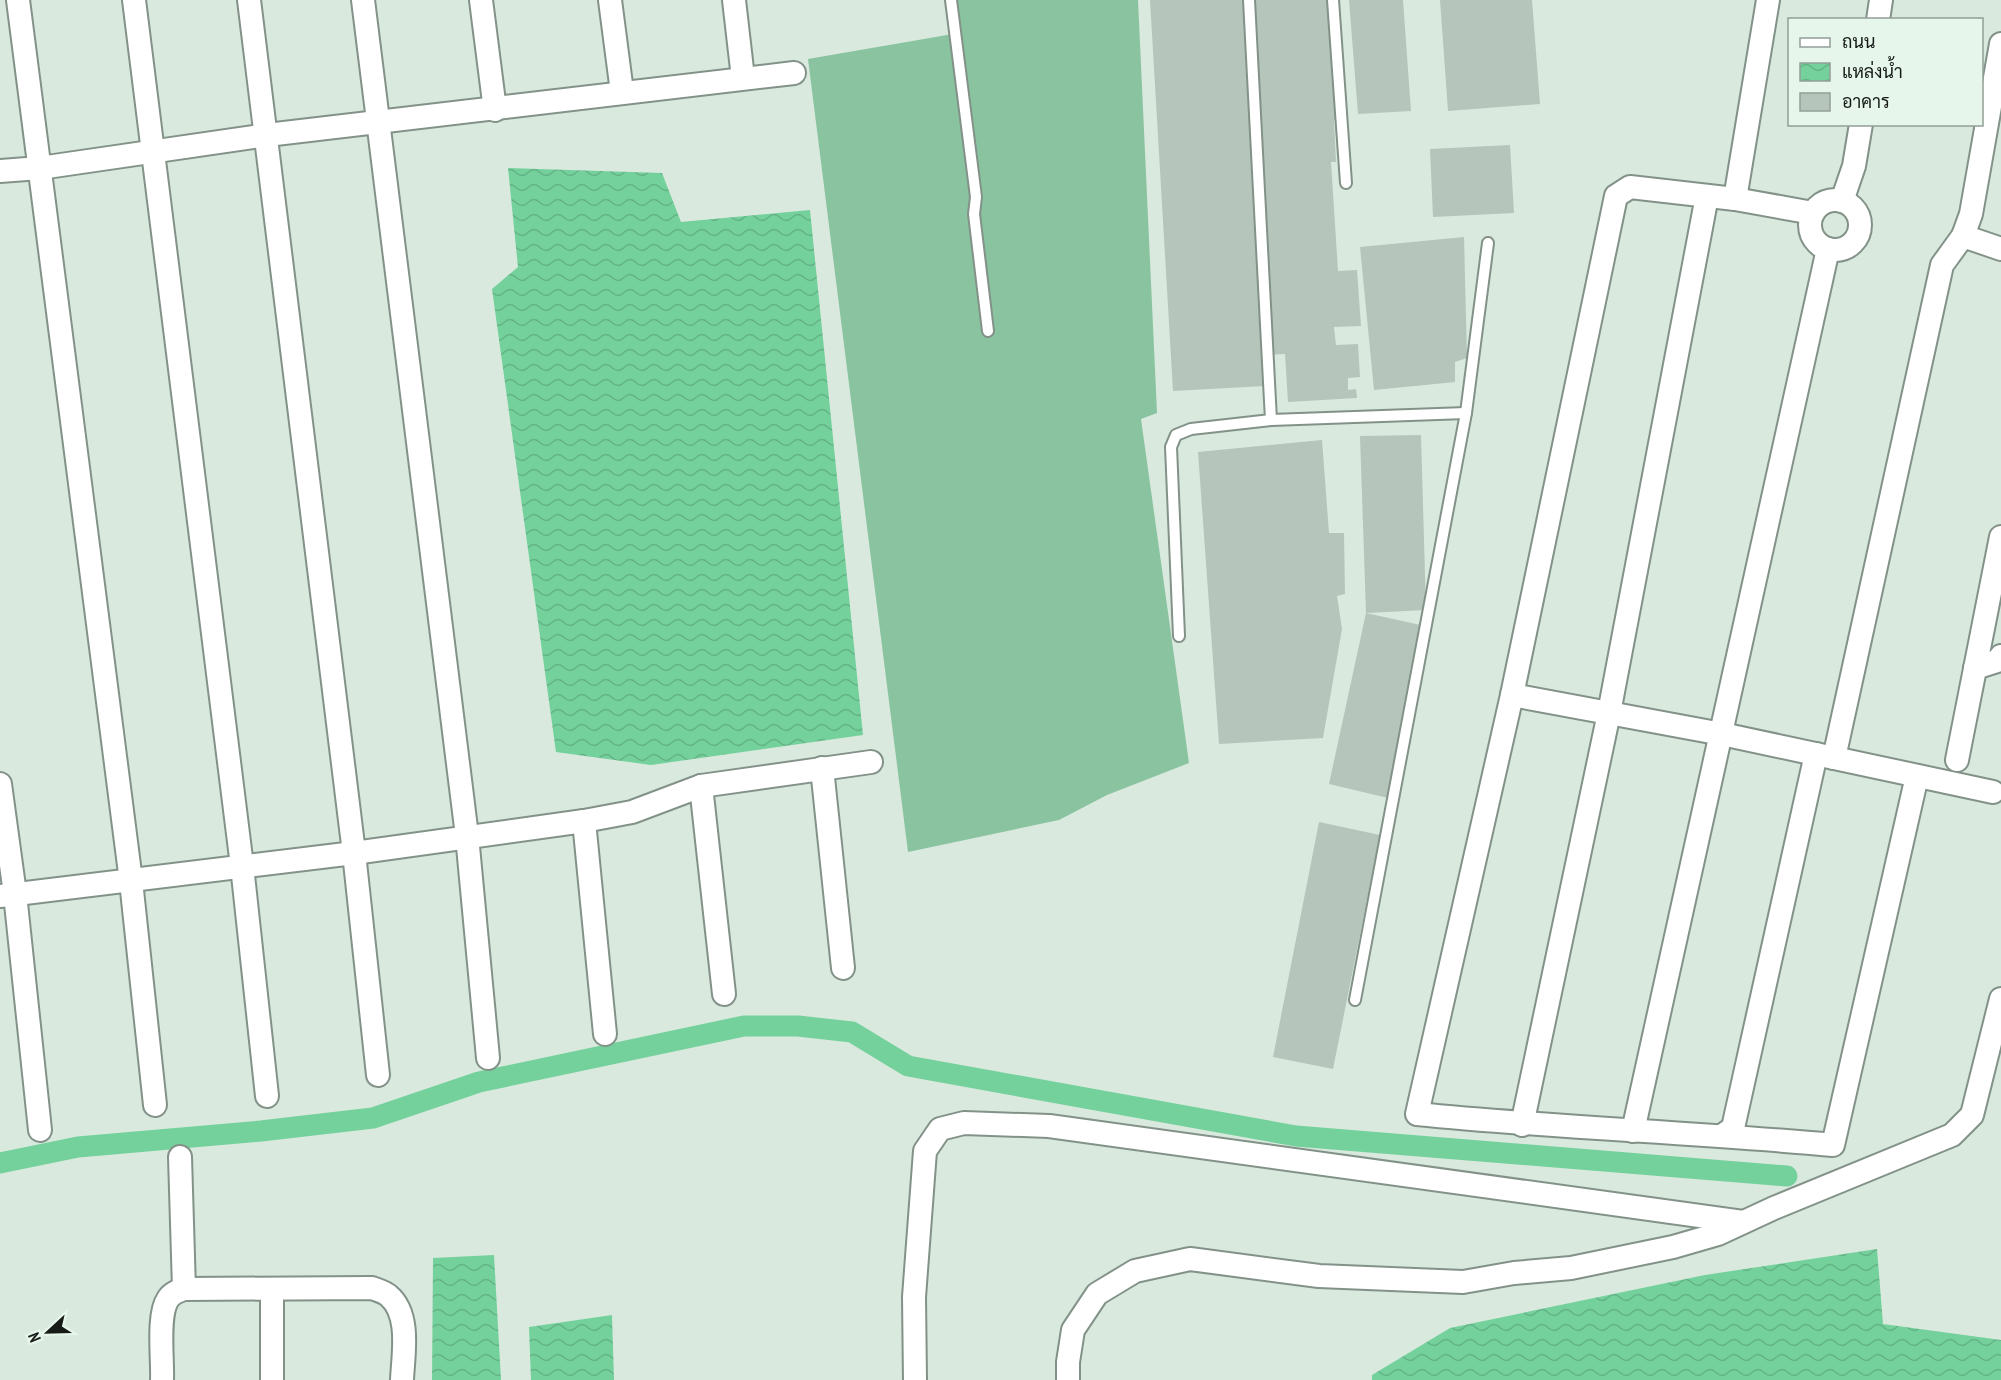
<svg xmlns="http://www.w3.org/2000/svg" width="2001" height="1380" viewBox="0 0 2001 1380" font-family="'PT Sans Narrow',Sarabun,sans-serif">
	<defs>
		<pattern id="water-waves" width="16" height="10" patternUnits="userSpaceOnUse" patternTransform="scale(1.5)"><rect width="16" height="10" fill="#74d19c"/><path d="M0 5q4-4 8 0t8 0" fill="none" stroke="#64b386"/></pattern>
	</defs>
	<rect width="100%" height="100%" fill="#d9e9de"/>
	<path fill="#89c39f" d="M952 0H1138L1157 413 1141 419 1189 763 1107 795 1059 820 908 852 808 59 953 34Z"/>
	<g fill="url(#water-waves)">
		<path d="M508 168 662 173 681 222 810 210 863 735 651 765 556 752 492 289 518 267Z"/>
		<path d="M1877 1249 1883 1324 2001 1340V1380H1372V1375L1450 1328 1705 1275Z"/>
		<path d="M494 1255 501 1380H432L433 1258Z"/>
		<path d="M612 1315 614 1380H531L529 1327Z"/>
	</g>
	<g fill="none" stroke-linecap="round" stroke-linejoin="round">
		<path stroke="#74d19c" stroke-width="21" d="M0 1163 78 1147 261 1131 373 1118 479 1082 744 1026H798L852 1032 908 1066 1296 1136 1787 1176"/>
	</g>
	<g fill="#b6c5bb">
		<path d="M1150 0H1338L1339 120H1334L1336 162H1331L1338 271 1357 270 1361 326 1334 327 1336 345 1358 344 1360 377 1348 378V390L1356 389 1357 398 1288 402 1285 354 1263 355 1265 386 1173 391Z"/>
		<path d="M1349 0H1403L1411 111 1358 114Z"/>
		<path d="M1440 0H1532L1540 104 1448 111Z"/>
		<path d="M1510 145 1514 213 1433 217 1430 149Z"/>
		<path d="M1464 237 1467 358 1455 362V382L1374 390 1360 247Z"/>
		<path d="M1421 435 1426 610 1366 613 1425 626 1388 798 1329 784 1366 613 1360 436Z"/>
		<path d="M1322 440 1329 533H1344L1345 594 1337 596 1342 629 1323 738 1219 744 1198 452Z"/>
		<path d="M1319 822 1380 835 1333 1069 1273 1057Z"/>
	</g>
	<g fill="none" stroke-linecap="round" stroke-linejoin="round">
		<defs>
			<g id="lane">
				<path d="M951 0 976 197 974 214 988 331"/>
				<path d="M1249 0 1271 420"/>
				<path d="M1333 0 1346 183"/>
				<path d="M1179 636 1171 447 1176 435 1191 429 1271 420 1466 413"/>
				<path d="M1355 1000 1466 413 1488 243"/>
			</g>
			<g id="street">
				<path d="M18 0 131 881 155 1105"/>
				<path d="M134 0 242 866 267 1096"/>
				<path d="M249 0 354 853 378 1075"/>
				<path d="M363 0 467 836 488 1058"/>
				<path d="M481 0 495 110"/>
				<path d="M610 0 622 92"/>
				<path d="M734 0 743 78"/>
				<path d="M1878 20 1881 0"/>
				<path d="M0 171 40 168 267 135 794 73"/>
				<path d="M1735 199 1768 0"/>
				<circle cx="1835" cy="225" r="25"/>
				<path d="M1842 201 1854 166 1861 124"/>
				<path d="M1813 213 1735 199 1630 187 1616 196 1512 695 1417 1114C1555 1128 1694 1132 1833 1145L1917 776"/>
				<path d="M1963 236 2001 249"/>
				<path d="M1975 668 1997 661 2001 656"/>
				<path d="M1512 695 1722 734 1993 792"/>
				<path d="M1834 758 1942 265 1963 236 1971 214 2001 44"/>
				<path d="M1957 760 2001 537"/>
				<path d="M822 768 843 968"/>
				<path d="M0 784 15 894 40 1130"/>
				<path d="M701 786 724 994"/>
				<path d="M584 821 605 1034"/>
				<path d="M0 896 354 853 584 821 632 812 701 786 871 762"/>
				<path d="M1522 1125 1609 713 1707 196"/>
				<path d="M1633 1131 1828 249"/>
				<path d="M1723 1135 1733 1128 1816 754"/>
				<path d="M180 1157 184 1289"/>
				<path d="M162 1380C163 1359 157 1315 168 1299 172 1293 178 1291 184 1289L372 1288C377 1290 385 1292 389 1296 411 1315 403 1355 402 1380"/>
				<path d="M272 1380V1290"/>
				<path d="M915 1380 914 1297 925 1151 940 1129 964 1123 1049 1126 1743 1222"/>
				<path d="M1068 1380V1362L1073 1330 1097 1294 1135 1271 1190 1259 1319 1276 1463 1282 1514 1273 1571 1268 1673 1247 1718 1234 1774 1208 1952 1135 1972 1115 2001 999"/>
			</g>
		</defs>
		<use href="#lane" stroke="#839288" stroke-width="14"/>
		<use href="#street" stroke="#839288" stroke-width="26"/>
		<use href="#lane" stroke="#fff" stroke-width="10"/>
		<use href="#street" stroke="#fff" stroke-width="22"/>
	</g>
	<rect x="1788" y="18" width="195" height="108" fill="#e6f6eb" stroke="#939e97" stroke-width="1.5"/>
	<rect x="1800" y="38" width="30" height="9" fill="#ffffff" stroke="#939e97" stroke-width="1.5"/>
	<text x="1842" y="48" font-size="18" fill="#161b18">ถนน</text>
	<rect x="1800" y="63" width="30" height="18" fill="url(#water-waves)" stroke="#939e97" stroke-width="1.5"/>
	<text x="1842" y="78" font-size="18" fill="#161b18">แหล่งน้ำ</text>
	<rect x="1800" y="93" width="30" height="18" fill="#b6c5bb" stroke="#939e97" stroke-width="1.5"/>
	<text x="1842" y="108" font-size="18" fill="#161b18">อาคาร</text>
	<g transform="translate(48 1332) rotate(248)" stroke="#e6f6eb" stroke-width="4.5" paint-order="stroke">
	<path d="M0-4.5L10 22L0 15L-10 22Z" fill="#161b18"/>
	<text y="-9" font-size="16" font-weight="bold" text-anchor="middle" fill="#161b18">N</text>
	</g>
</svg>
